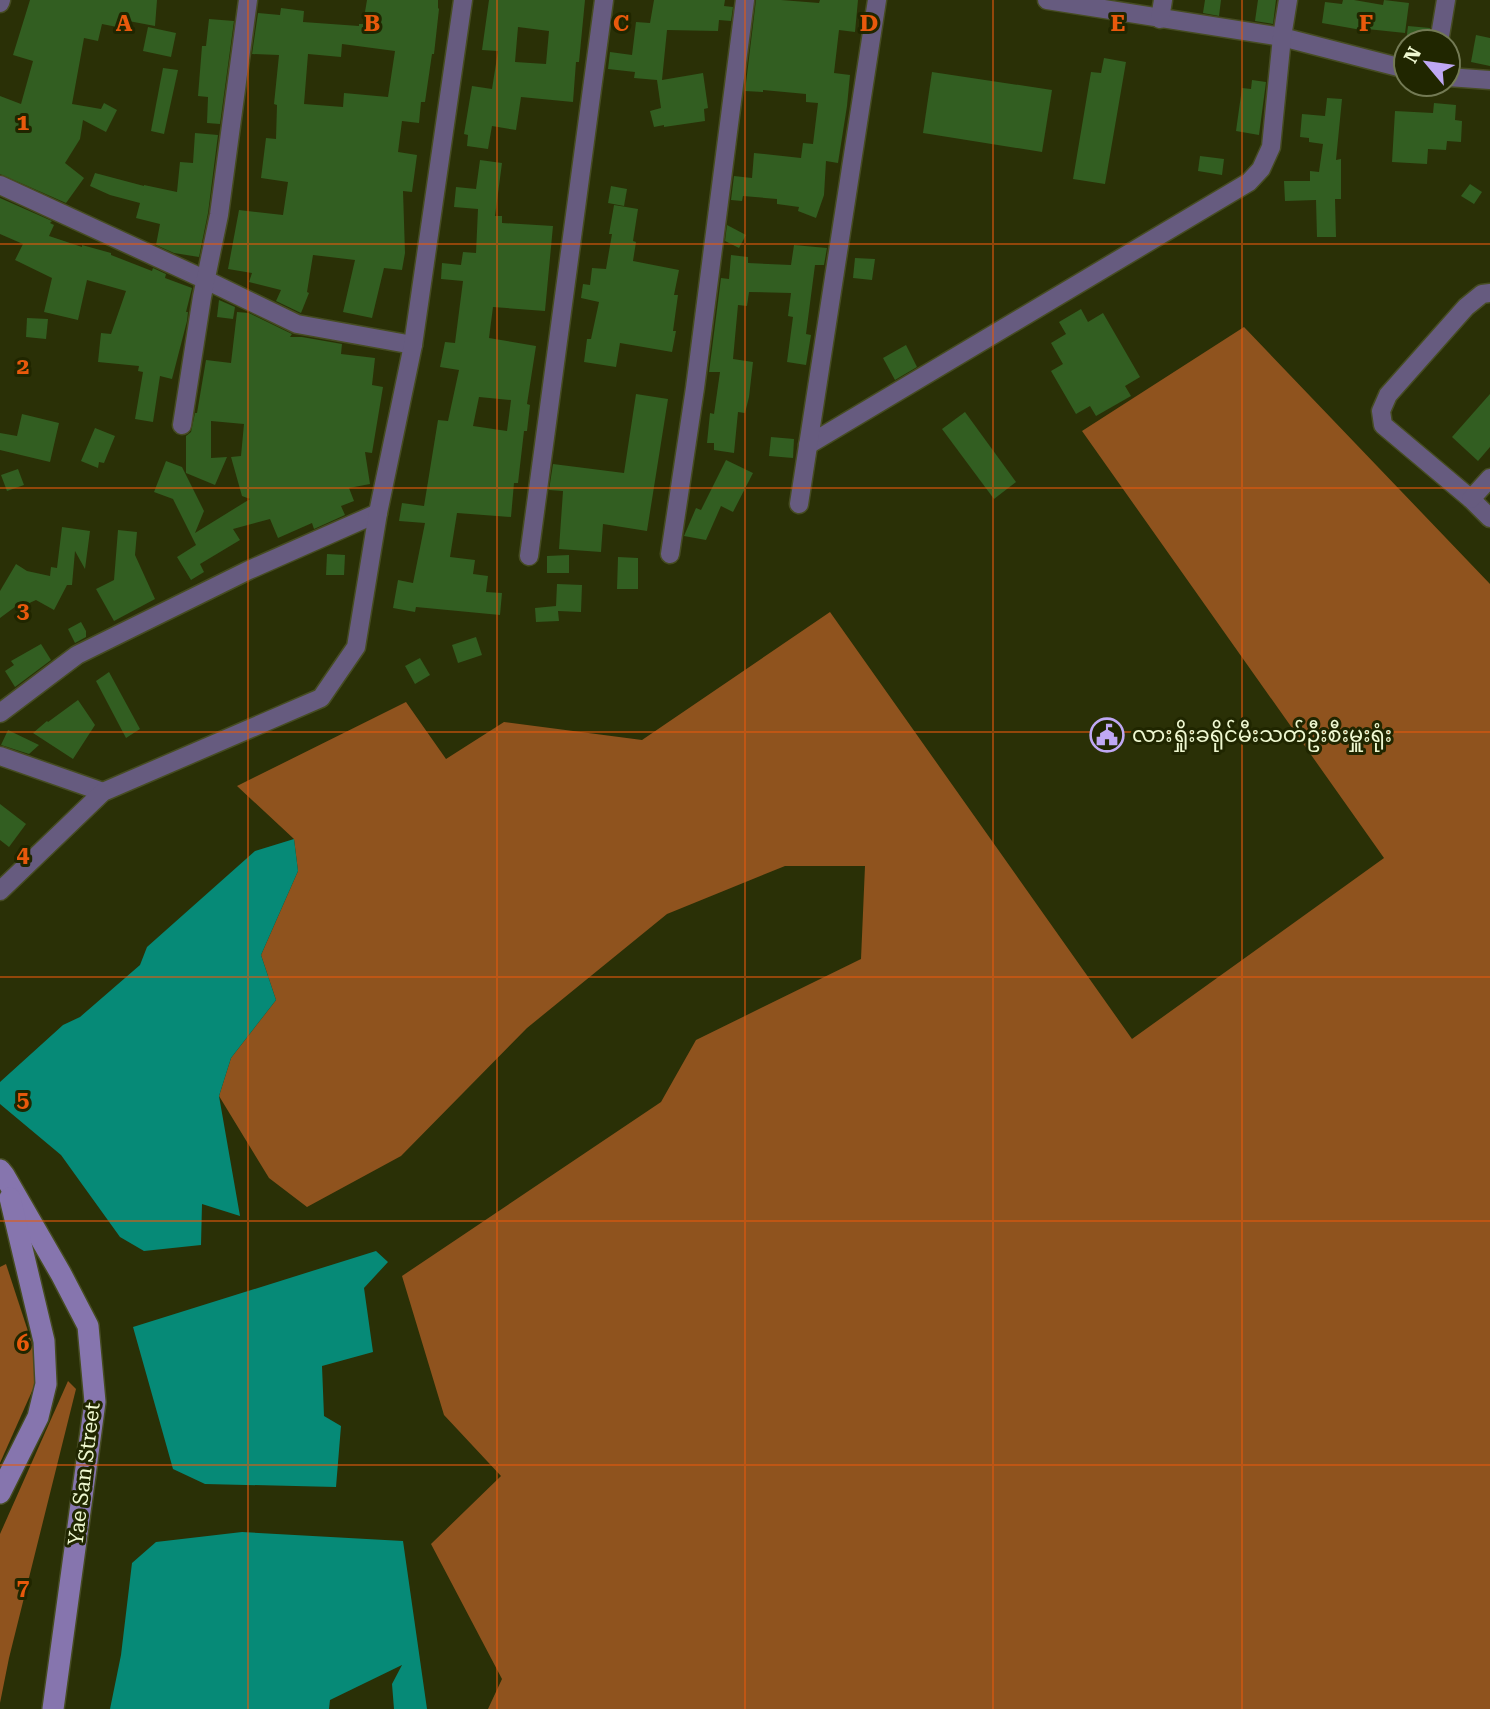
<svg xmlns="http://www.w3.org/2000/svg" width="1490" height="1709" viewBox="0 0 1490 1709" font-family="'Roboto Serif','Noto Sans Myanmar',serif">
	<rect width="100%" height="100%" fill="#2a3006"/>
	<g fill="#8f531e">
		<path d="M1244 327 1490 584V1709H488L502 1679 431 1544 501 1476 444 1415 402 1276 661 1102 696 1040 861 959 865 866H785L667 914 527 1028 401 1156 307 1207 269 1178 219 1096 231 1058 276 1000 261 955 298 871 294 839 237 786 406 702 446 759 504 722 642 740 830 612 1132 1039 1384 858 1082 431Z"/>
		<path d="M6 1264 41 1371 0 1463V1267Z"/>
		<path d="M68 1381 76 1389 9 1658 0 1703V1534Z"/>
	</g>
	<g fill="#068a77">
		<path d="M294 839 298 871 261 955 276 1000 231 1058 219 1096 240 1216 202 1204 201 1245 144 1251 120 1237 61 1155 0 1104V1082L63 1025 80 1017 140 965 147 947 255 851Z"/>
		<path d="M376 1251 388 1262 364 1288 373 1352 322 1366 324 1416 341 1426 336 1487 205 1484 173 1469 133 1327Z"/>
		<path d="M242 1532 403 1541 427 1709H394L392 1684 402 1665 330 1700 329 1709H110L121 1655 132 1563 156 1542Z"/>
	</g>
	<g fill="#325e21" fill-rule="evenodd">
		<path d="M30 0H157L155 26 118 19 117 27 102 24 98 41 84 38 72 104 101 109 104 103 117 110 106 132 83 120 80 139 65 163 84 178 66 203 0 174V96L21 104 33 61 13 55Z"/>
		<path d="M367 0H438V8L439 9 434 54H432L425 102H421L419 123 402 121 398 152 417 155 412 192 403 191 405 253 402 270 384 268 372 318 343 312 355 260 313 255 307 292 309 293 301 313 276 301 281 290 249 282 252 273 228 269 239 210 283 215 288 182 261 178 266 138 276 139 277 105 274 104 279 55 252 54 258 13 280 15 281 8 304 11 303 22 359 26V24H363ZM342 44 395 51 388 97 344 93 343 107 304 104 308 54 341 57Z"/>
		<path d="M489 0H585L579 62H576L573 102 521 97 516 130 492 126 488 149 467 146 468 135 464 134 472 86 492 89 498 51 482 50ZM518 27 549 31 546 64 515 62Z"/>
		<path d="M654 0H725L724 6 733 7 731 21 719 20 718 31 667 30 662 80 703 73 708 108 704 109 705 121 664 127V125L654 127 650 111 661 108 657 80 634 78 635 72 608 69 610 52 632 55 636 22 650 23Z"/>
		<path d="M756 0H781L819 3 820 0H858L855 32 839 30 834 73 850 75 847 106 838 163 826 161 824 195 816 218 798 211 799 207 777 204V199L743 196 742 201 731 200 734 176 752 178 754 153 801 158 803 143 813 144 818 103 806 102V94L763 90V92L745 91Z"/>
		<path d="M1205 0H1221L1219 16 1203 13Z"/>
		<path d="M1258 0H1276L1273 24 1255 21Z"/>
		<path d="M1343 0H1354L1383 5 1384 0 1409 3 1405 33 1367 29V31L1322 23 1325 2 1342 4Z"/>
		<path d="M209 19 234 21 220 124 207 123 208 97 198 96 202 46H206Z"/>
		<path d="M1408 26 1430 28 1428 42H1406Z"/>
		<path d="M148 27 176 33 171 57 143 51Z"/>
		<path d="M1476 35 1490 38V66L1471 62Z"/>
		<path d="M1104 58 1126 62 1105 184 1073 179 1091 72 1101 73Z"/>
		<path d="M163 68 178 70 164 134 151 131Z"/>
		<path d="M932 72 1052 90 1042 152 923 133Z"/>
		<path d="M1252 80 1266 82 1259 135 1236 131 1242 88 1251 89Z"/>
		<path d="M1327 98 1342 99 1336 160 1341 159V199H1335L1336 237H1317L1316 200 1285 201 1284 181H1310V171L1319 172 1323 144 1309 142V138L1300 137 1302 114 1325 116Z"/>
		<path d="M1434 103 1456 105 1455 120 1462 121 1461 142 1447 141 1446 150 1428 149 1427 164 1392 162 1395 111 1433 113Z"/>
		<path d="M195 133 218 135 208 213 199 257 174 253 156 245 160 224 136 218 140 203 110 195 90 186 95 173 144 186V185L177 192 180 162 193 163Z"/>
		<path d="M1200 156 1224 159 1222 175 1198 171Z"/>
		<path d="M480 160 502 163 495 216H502V223L553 226 545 311 493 307 489 338 536 346 527 404 530 405 527 431H524L518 483H514L511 517 457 513 450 557 475 560 473 574 488 576 486 592 502 593 500 615 416 607 415 612 393 608 398 580 413 583 425 523 399 521 402 503 424 506 438 420 448 421 459 370 440 367 445 342 455 343 463 281 441 279 442 263 461 265 463 252 476 253 478 209 454 207 456 187 476 189ZM479 397 511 400 507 431 473 426Z"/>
		<path d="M1470 184 1482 192 1474 204 1461 196Z"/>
		<path d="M611 186 627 189 624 206 608 203Z"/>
		<path d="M0 198 52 221 50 223 54 225 49 236 82 247V245L111 253V255L152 271 153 268 166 274 165 278 192 288 186 312H188L187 321 172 379 160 376 153 422 135 419 143 372 138 371 139 366 98 362 101 333 111 334 126 291 87 280 78 320 44 312 52 278 15 260 23 244 0 234Z"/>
		<path d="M614 205 638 209 633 241 636 242 633 261 679 270 674 295H678L673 331H676L672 352 620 343 616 367 584 362 587 339H591L599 302 581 298 583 284 590 285 592 268 606 269 612 234H609Z"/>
		<path d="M727 225 746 235 739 248 725 241Z"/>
		<path d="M794 245 827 248 824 265H815L806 334 811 335 806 365 787 362 793 317 788 316 791 293 749 292 747 306 738 305 733 359 753 362 749 397 745 413 738 412 734 453 714 450V443H707L710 413 714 414 720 372H709L721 278 729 279 731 255 748 257V263L791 265Z"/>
		<path d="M855 258 875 259 872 280 853 278Z"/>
		<path d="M219 300 235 307 233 319 217 317Z"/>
		<path d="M1081 309 1088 322 1103 313 1140 377 1125 386 1131 396 1096 416 1090 406 1076 414 1051 371 1063 364 1051 343 1066 334 1059 322Z"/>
		<path d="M237 312 249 313 292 334 290 337H302L342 344 341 354 375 358 372 385 383 387 372 453 365 452 370 484 349 488 354 501 341 506 345 515 314 529 312 523 278 538 270 519 233 529 240 540 200 564 204 572 191 580 177 557 196 545 173 499 154 492 166 461 182 467 204 511 195 533 250 499 242 496 231 457 241 456 244 424 211 421V458L227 457 215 485 186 473V436L191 432 195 413H197L206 360 231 363Z"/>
		<path d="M27 318 48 319 46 339 26 337Z"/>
		<path d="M906 345 917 367 895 380 883 358Z"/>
		<path d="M636 394 668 399 647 531 603 524 601 552 559 549 563 491 549 490 553 464 624 473Z"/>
		<path d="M1490 394V447L1478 461 1452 437Z"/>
		<path d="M965 412 1016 482 994 499 942 429Z"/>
		<path d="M22 414 59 423 50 462 0 450V433L17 436Z"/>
		<path d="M95 428 115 436 104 463 99 462 98 468 81 461Z"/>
		<path d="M771 437 794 439 793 458 769 456Z"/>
		<path d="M726 460 753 473 733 512 721 506 706 540 684 536 696 508 701 510Z"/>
		<path d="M18 469 24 485 7 491 1 475Z"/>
		<path d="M62 527 90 531 85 569 75 551 72 585H67L54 610 36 600 25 605 23 601 0 618V591L16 564 27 571 50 576 51 567 57 568Z"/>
		<path d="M118 530 137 532 135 555 155 599 114 621 96 589 114 580Z"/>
		<path d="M327 554 345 555 344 575H326Z"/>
		<path d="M569 555V573H547V556Z"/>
		<path d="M618 557 638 558V589H617Z"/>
		<path d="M557 584 582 585 581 612 558 611 559 621 536 622 535 608 556 606Z"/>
		<path d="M81 622 86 631V637L75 643 68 629Z"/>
		<path d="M476 637 482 655 458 663 452 645Z"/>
		<path d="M41 644 51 660 15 687 5 671 14 665 11 661Z"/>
		<path d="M420 658 430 675 415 684 405 666Z"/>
		<path d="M109 672 140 729 126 738 96 681Z"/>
		<path d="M78 700 95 725 73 759 33 733 47 721 48 722Z"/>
		<path d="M8 730 39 745 29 754 1 745Z"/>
		<path d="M0 804 26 824 9 847 0 840Z"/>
	</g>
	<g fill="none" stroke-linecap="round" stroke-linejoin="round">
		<defs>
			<g id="street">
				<path d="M1047 0 1282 37 1406 69"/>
				<path d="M0 3 1 0"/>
				<path d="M1160 19 1163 0"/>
				<path d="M1439 42 1446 0"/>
				<path d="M1448 77 1490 80"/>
				<path d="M0 185 206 280 297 324 413 345"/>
				<path d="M1490 293 1482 294 1466 307 1388 395 1381 411 1383 425 1471 499 1490 518"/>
				<path d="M182 425 202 297 219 215 248 0"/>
				<path d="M808 445 1249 182 1261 169 1271 147 1282 37 1288 0"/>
				<path d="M1471 499 1490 478"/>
				<path d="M799 504 877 0"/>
				<path d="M670 554 695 388 745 0"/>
				<path d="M529 556 604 0"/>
				<path d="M0 713 77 655 249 570 378 513"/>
				<path d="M0 756 103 792"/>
				<path d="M0 891 103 792 321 698 356 647 378 513 413 345 463 0"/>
			</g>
			<g id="secondary">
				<path d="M0 1170 4 1175 61 1274 88 1326 95 1402 53 1709"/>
				<path d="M0 1493 38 1417 46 1384 44 1341 10 1198"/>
			</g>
		</defs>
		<use href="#street" stroke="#464c22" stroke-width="21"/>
		<use href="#secondary" stroke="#464c22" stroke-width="24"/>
		<use href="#street" stroke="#665b7f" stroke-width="18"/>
		<use href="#secondary" stroke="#8675ae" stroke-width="21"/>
	</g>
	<path fill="none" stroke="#e8590c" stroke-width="2" stroke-opacity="0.55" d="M248 0V1709M497 0V1709M745 0V1709M993 0V1709M1242 0V1709M0 244H1490M0 488H1490M0 732H1490M0 977H1490M0 1221H1490M0 1465H1490"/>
	<defs>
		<symbol id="civic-ring" viewBox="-11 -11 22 22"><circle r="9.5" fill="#202600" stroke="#bfa8f4" stroke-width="1.5"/><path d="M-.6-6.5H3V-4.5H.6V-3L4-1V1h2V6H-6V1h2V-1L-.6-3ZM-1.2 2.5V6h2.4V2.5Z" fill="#bfa8f4"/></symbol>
	</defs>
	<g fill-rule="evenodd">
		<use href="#civic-ring" x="1088" y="716" width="38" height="38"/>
	</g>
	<g text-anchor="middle" stroke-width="6" stroke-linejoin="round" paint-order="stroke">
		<g font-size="21" fill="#eff8d1" stroke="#202600" text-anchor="start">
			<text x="1132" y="742">လားရှိုးခရိုင်မီးသတ်ဦးစီးမှူးရုံး</text>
		</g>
		<g font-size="21" fill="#eff8d1" stroke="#202600">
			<text transform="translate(84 1474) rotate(-83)" y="7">Yae San Street</text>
		</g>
	</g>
	<g font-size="23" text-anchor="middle" font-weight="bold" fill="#e8590c" stroke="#202600" stroke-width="6" stroke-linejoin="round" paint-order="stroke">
		<text x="124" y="31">A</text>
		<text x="372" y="31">B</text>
		<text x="621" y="31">C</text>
		<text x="869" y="31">D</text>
		<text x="1118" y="31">E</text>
		<text x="1366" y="31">F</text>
		<text x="23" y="130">1</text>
		<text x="23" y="374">2</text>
		<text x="23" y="618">3</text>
		<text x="23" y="862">4</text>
		<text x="23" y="1107">5</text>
		<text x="23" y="1351">6</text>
		<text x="23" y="1595">7</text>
	</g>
	<g transform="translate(1427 63) rotate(299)"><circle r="33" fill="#202600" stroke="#737a54" stroke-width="2"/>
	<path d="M0-5L12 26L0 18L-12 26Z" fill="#bfa8f4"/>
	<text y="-10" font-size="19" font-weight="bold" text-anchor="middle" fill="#eff8d1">N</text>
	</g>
</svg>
